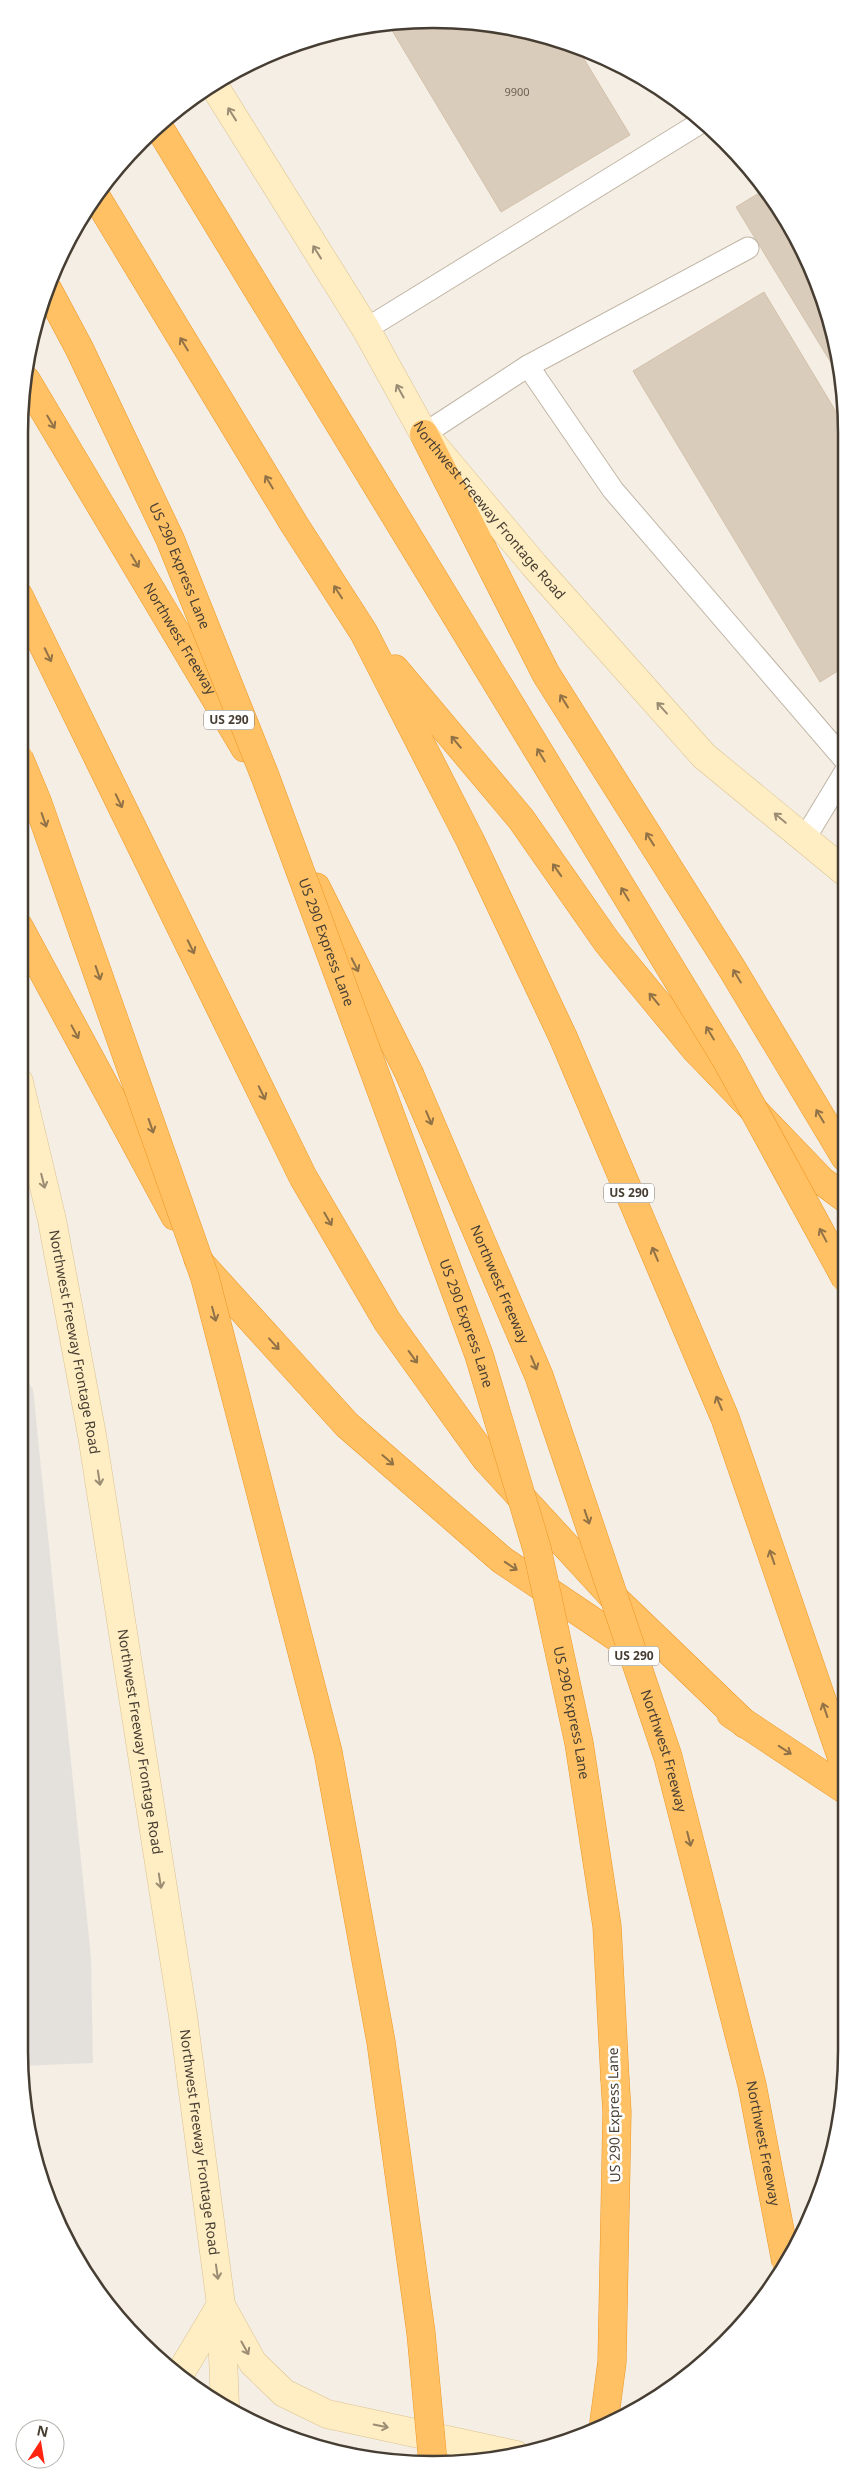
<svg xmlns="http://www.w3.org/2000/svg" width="866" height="2484" viewBox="0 0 866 2484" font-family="'Noto Sans',sans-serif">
	<rect width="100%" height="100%" fill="#f4eee4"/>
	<path fill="#e4e1dd" d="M19 1372 33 1389 91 1958 93 2063 20 2066Z"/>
	<g fill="#daccbb" stroke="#d3c1ab">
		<path d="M460 20 540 33 578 49 630 135 501 212 387 22Z"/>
		<path d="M764 190 805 250 844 384 736 207Z"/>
		<path d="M764 292 844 425V667L820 682 633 371Z"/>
	</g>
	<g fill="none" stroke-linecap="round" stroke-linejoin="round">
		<defs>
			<g id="service">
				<path d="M366 329 700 123"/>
				<path d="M528 366 748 248"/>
				<path d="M424 434 528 366 613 490 844 759"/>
				<path d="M805 838 845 772"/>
			</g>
			<g id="secondary">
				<path id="s1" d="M213 84 366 329 424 434 534 565 704 756 845 872"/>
				<path id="s2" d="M19 1082 52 1220 92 1435 183 2016 221 2305 225 2407"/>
				<path d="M223 2309 253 2363 284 2393 327 2414 516 2455"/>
				<path d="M178 2377 221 2305"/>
			</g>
			<g id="motorway">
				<path d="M95 195 294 524 364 633 470 840 563 1037 725 1418 847 1773"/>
				<path id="s3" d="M26 380 245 748"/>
				<path d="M424 434 546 674 731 967 845 1157"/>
				<path d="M19 596 303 1177 387 1321 486 1459 613 1597 745 1724"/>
				<path d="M395 669 521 819 607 942 696 1050 822 1181 845 1198"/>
				<path d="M316 887 409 1073"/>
				<path d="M19 927 175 1216"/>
				<path d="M198 1259 202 1265 347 1425 502 1560 643 1655"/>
				<path d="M731 1714 847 1791"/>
				<path d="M604 2422 612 2362 617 2112 615 2080"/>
			</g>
		</defs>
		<use href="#service" stroke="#c1b6a6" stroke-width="23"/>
		<use href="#secondary" stroke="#dcc391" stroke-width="29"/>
		<use href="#motorway" stroke="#ef9724" stroke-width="29"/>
		<use href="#service" stroke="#fff" stroke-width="21"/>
		<use href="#secondary" stroke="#ffedc3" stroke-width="28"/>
		<use href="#motorway" stroke="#ffc164" stroke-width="28"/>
		<defs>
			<g id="motorway-bridge">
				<path d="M157 124 727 1061 846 1279"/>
				<path id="s4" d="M47 288 79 348 170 539 265 776 479 1355 537 1549 579 1743 607 1926 615 2080"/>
				<path d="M19 758 37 801 205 1278 328 1752 381 2042 421 2333 433 2463"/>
				<path id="s5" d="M409 1073 539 1376 668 1757 752 2085 786 2262"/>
			</g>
		</defs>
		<use href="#motorway-bridge" stroke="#ef9724" stroke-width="29" stroke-linecap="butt"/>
		<use href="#motorway-bridge" stroke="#ffc164" stroke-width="28"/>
	</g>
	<defs><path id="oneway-shaft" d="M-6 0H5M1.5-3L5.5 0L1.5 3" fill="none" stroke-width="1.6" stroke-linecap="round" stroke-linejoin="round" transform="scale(1.25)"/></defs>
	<g stroke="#9a8d74">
		<use href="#oneway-shaft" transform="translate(232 114) rotate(-122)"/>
		<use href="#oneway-shaft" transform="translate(317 252) rotate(-122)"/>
		<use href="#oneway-shaft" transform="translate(400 391) rotate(-119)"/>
		<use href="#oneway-shaft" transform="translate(662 708) rotate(-132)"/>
		<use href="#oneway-shaft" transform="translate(780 818) rotate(-140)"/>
		<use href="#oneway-shaft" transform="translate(43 1181) rotate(76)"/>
		<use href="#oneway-shaft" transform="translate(99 1478) rotate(81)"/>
		<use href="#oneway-shaft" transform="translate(160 1881) rotate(81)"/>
		<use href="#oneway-shaft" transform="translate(217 2272) rotate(82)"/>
		<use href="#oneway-shaft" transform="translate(245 2348) rotate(61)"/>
		<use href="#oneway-shaft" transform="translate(381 2426) rotate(12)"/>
	</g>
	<g stroke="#917247">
		<use href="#oneway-shaft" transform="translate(184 344) rotate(-121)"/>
		<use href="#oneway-shaft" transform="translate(51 422) rotate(59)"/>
		<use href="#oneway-shaft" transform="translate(269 482) rotate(-121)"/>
		<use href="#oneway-shaft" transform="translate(135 561) rotate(59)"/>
		<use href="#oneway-shaft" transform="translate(338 592) rotate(-123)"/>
		<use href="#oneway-shaft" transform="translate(48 655) rotate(64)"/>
		<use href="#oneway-shaft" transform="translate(564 701) rotate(-122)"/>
		<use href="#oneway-shaft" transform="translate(456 742) rotate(-130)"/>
		<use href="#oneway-shaft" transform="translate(541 755) rotate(-121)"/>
		<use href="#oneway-shaft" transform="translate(119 801) rotate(64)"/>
		<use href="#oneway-shaft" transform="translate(44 820) rotate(71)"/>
		<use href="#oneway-shaft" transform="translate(650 839) rotate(-122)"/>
		<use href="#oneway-shaft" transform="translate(557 870) rotate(-125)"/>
		<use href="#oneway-shaft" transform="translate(625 894) rotate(-121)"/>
		<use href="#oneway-shaft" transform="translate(191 947) rotate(64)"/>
		<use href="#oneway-shaft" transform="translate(355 965) rotate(63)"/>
		<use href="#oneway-shaft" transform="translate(98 973) rotate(71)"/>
		<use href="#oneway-shaft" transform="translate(737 976) rotate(-121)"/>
		<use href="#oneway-shaft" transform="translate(654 999) rotate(-130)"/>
		<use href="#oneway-shaft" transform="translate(75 1032) rotate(62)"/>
		<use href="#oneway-shaft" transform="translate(710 1033) rotate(-121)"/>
		<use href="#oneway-shaft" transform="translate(262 1093) rotate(64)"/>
		<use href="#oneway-shaft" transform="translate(820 1116) rotate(-121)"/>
		<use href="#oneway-shaft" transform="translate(429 1118) rotate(67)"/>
		<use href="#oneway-shaft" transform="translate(151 1126) rotate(71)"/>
		<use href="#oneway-shaft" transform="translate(328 1219) rotate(60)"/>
		<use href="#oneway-shaft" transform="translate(823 1235) rotate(-118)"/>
		<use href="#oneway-shaft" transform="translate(655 1254) rotate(-113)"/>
		<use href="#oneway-shaft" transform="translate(214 1314) rotate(75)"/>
		<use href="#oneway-shaft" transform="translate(274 1344) rotate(48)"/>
		<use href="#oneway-shaft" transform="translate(413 1357) rotate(54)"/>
		<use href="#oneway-shaft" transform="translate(534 1363) rotate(67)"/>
		<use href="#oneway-shaft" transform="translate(719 1403) rotate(-113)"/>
		<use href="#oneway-shaft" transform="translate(388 1460) rotate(41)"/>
		<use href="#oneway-shaft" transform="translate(587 1517) rotate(71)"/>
		<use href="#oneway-shaft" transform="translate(772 1557) rotate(-109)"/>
		<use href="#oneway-shaft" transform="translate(511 1566) rotate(34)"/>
		<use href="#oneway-shaft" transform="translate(825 1710) rotate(-109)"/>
		<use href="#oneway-shaft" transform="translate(785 1750) rotate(33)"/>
		<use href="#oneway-shaft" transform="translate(689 1839) rotate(76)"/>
	</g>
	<g text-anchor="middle" stroke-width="5" stroke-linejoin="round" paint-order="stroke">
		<g font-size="11" fill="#6c6255">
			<text x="517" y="96">9900</text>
		</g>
		<g fill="#fff" stroke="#7e7870" stroke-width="1">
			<rect x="204" y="710.5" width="50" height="19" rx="4"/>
			<rect x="604" y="1183.5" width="50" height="19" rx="4"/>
			<rect x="609" y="1646.5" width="50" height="19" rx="4"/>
		</g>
		<g font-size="12" font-weight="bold" fill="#473e33">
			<text x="229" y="724">US 290</text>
			<text x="629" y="1197">US 290</text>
			<text x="634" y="1660">US 290</text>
		</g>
		<g font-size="14" fill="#473e33" stroke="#fff">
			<text dy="5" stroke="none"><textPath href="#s1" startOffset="509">Northwest Freeway Frontage Road</textPath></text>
			<text dy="5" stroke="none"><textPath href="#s4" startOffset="308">US 290 Express Lane</textPath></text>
			<text dy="5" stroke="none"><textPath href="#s3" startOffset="301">Northwest Freeway</textPath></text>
			<text dy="5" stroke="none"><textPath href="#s4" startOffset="712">US 290 Express Lane</textPath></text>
			<text dy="5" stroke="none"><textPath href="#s5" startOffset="230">Northwest Freeway</textPath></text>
			<text dy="5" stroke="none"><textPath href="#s4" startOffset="1118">US 290 Express Lane</textPath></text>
			<text dy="5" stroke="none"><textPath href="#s2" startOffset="266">Northwest Freeway Frontage Road</textPath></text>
			<text dy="5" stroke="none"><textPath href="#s4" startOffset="1522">US 290 Express Lane</textPath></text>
			<text dy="5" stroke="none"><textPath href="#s2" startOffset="671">Northwest Freeway Frontage Road</textPath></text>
			<text dy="5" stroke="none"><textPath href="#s5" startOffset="725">Northwest Freeway</textPath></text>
			<text transform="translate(614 2115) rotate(-91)" y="5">US 290 Express Lane</text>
			<text dy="5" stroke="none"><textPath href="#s2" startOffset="1076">Northwest Freeway Frontage Road</textPath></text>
			<text dy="5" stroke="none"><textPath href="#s5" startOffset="1130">Northwest Freeway</textPath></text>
		</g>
	</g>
	<path d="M0 0H866V2484H0ZM433 28H433A405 405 0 0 1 838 433V2051A405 405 0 0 1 433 2456H433A405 405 0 0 1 28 2051V433A405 405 0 0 1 433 28Z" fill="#fff" fill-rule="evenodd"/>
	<path fill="none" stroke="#473e33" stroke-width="2.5" d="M433 28H433A405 405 0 0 1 838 433V2051A405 405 0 0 1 433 2456H433A405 405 0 0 1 28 2051V433A405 405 0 0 1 433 28Z"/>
	<g transform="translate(40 2444) rotate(12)"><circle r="24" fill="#ffffff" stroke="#b5b2ad"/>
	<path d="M0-4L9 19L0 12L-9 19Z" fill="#ff2510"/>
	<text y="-8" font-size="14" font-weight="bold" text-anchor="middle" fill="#473e33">N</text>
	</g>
</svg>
